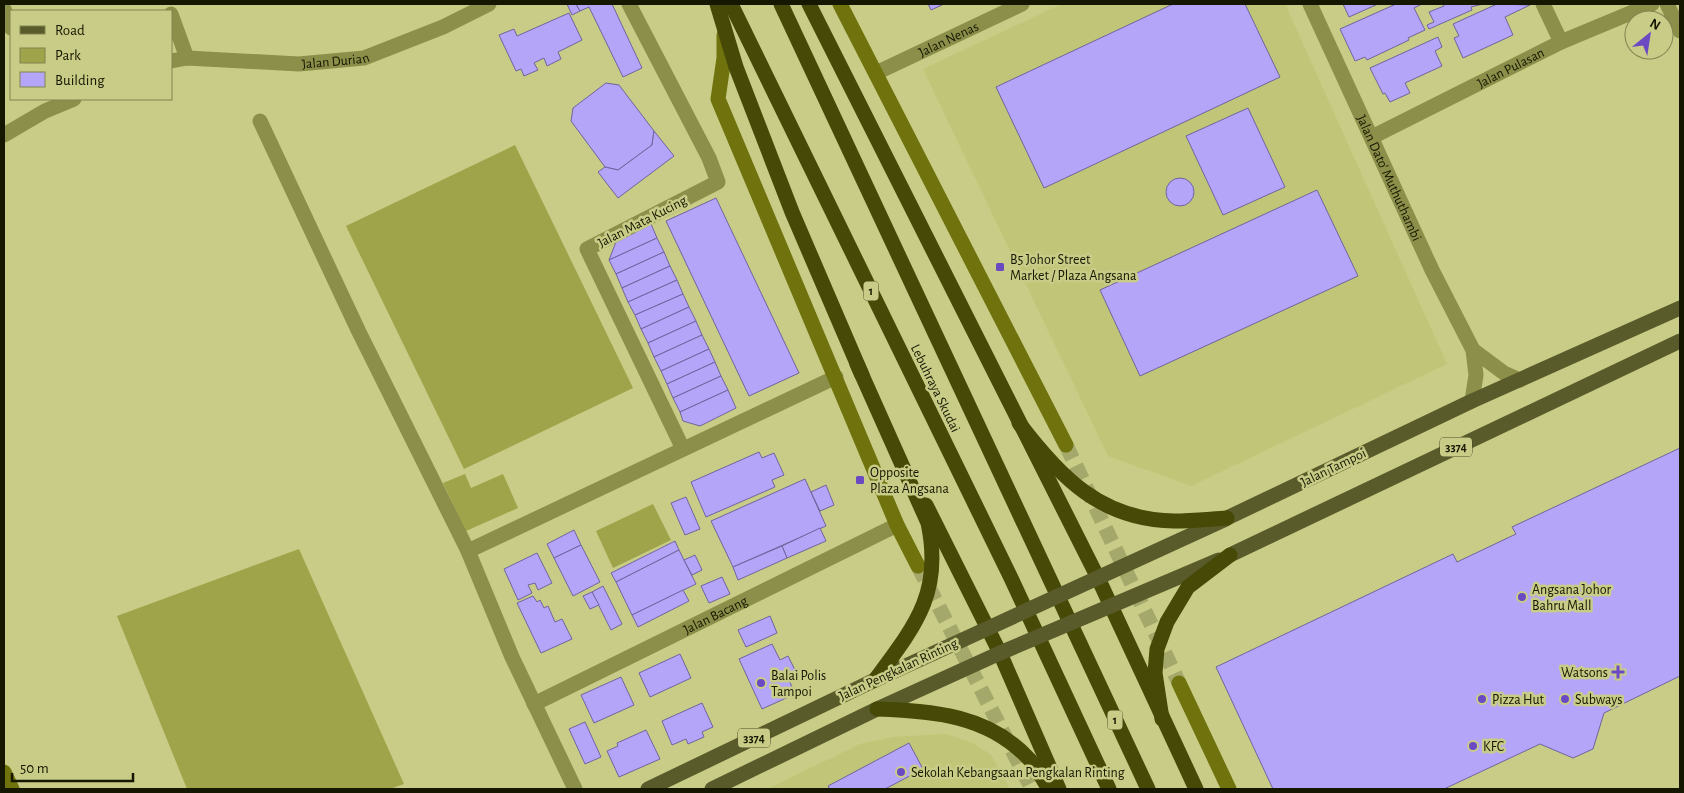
<svg xmlns="http://www.w3.org/2000/svg" width="1684" height="793" viewBox="0 0 1684 793" font-family="'Alegreya Sans',sans-serif">
	<rect width="100%" height="100%" fill="#c8cc86"/>
	<g fill="#c0c577">
		<path d="M1062 4H1285L1447 364 1191 486 1108 456 923 69Z"/>
		<path d="M946 734 973 743 991 755 1010 789H767L860 744 893 737Z"/>
	</g>
	<g fill="#9fa349">
		<path d="M515 145 633 388 464 469 346 226Z"/>
		<path d="M465 474 471 488 503 474 518 508 466 531 443 483Z"/>
		<path d="M653 504 671 540 613 568 596 531Z"/>
		<path d="M299 549 404 784 390 789H187L117 616Z"/>
	</g>
	<g fill="#b4a5f8" stroke="#6f649f">
		<path d="M567 4H576L580 11 572 15Z"/>
		<path d="M576 4H612L642 68 623 77 589 7 580 11Z"/>
		<path d="M928 4H944L931 10Z"/>
		<path d="M1173 4H1245L1280 77 1044 188 996 87Z"/>
		<path d="M1343 4H1378L1349 17Z"/>
		<path d="M1396 4H1422L1414 8 1425 30 1408 38 1409 40 1367 60 1365 57 1355 61 1340 29Z"/>
		<path d="M1443 4H1483L1471 7 1472 10 1429 29 1427 25 1434 22 1429 12 1444 6Z"/>
		<path d="M1497 4 1530 5 1505 17 1513 35 1463 58 1454 38 1459 36 1453 24Z"/>
		<path d="M569 13 582 40 558 52 561 59 547 66 544 58 534 63 538 70 524 76 521 69 516 71 499 35 514 29 517 36Z"/>
		<path d="M1438 37 1442 47 1435 51 1442 66 1405 83 1410 93 1390 102 1385 93 1383 94 1370 68Z"/>
		<path d="M606 83 619 85 654 131 652 145 618 170 605 167 571 121 573 108Z"/>
		<path d="M1248 108 1285 187 1223 215 1186 136Z"/>
		<path d="M654 131 674 156 618 198 598 172 605 167 618 170 652 145Z"/>
		<circle cx="1180" cy="192" r="14"/>
		<path d="M1317 190 1358 276 1140 376 1100 290Z"/>
		<path d="M716 198 799 373 749 396 666 221Z"/>
		<path d="M651 224 657 238 609 260 616 242Z"/>
		<path d="M657 238 664 252 616 274 609 260Z"/>
		<path d="M664 252 670 266 622 288 616 274Z"/>
		<path d="M670 266 677 280 628 302 622 288Z"/>
		<path d="M677 280 683 294 635 315 628 302Z"/>
		<path d="M683 294 689 307 641 329 635 315Z"/>
		<path d="M689 307 696 321 648 343 641 329Z"/>
		<path d="M696 321 702 335 654 357 648 343Z"/>
		<path d="M702 335 709 349 661 371 654 357Z"/>
		<path d="M709 349 715 362 667 384 661 371Z"/>
		<path d="M715 362 721 376 673 398 667 384Z"/>
		<path d="M721 376 728 390 680 412 673 398Z"/>
		<path d="M728 390 736 408 700 426 683 421 680 412Z"/>
		<path d="M1680 448V676L1604 713 1593 749 1573 758 1540 744 1444 789H1273L1216 667 1453 554 1457 562 1516 534 1512 527Z"/>
		<path d="M759 452 762 458 774 453 784 475 772 480 775 487 706 517 691 482Z"/>
		<path d="M805 479 826 526 733 567 711 521Z"/>
		<path d="M826 485 834 505 820 511 811 492Z"/>
		<path d="M686 497 700 529 685 535 671 503Z"/>
		<path d="M820 528 826 541 787 558 782 546Z"/>
		<path d="M574 530 581 545 554 558 547 544Z"/>
		<path d="M675 541 679 550 616 582 611 573Z"/>
		<path d="M581 545 600 582 573 596 554 558Z"/>
		<path d="M782 546 787 558 738 580 733 567Z"/>
		<path d="M679 550 696 584 632 615 616 582Z"/>
		<path d="M537 553 552 583 538 590 535 583 528 585 532 593 518 600 504 569Z"/>
		<path d="M695 555 702 570 692 575 684 560Z"/>
		<path d="M722 577 730 594 709 603 701 586Z"/>
		<path d="M603 586 622 624 611 630 592 592Z"/>
		<path d="M683 590 689 601 638 627 632 615Z"/>
		<path d="M592 592 599 605 590 609 583 596Z"/>
		<path d="M533 596 537 602 540 600 544 608 548 606 555 622 562 619 572 639 541 653 517 603Z"/>
		<path d="M770 616 777 633 746 647 738 630Z"/>
		<path d="M772 644 780 660 788 656 798 676 789 680 795 694 762 709 739 659Z"/>
		<path d="M680 654 691 678 650 697 639 673Z"/>
		<path d="M621 677 634 705 594 723 581 695Z"/>
		<path d="M702 703 713 727 702 732 704 737 688 744 686 739 672 745 662 721Z"/>
		<path d="M585 722 601 757 585 764 569 729Z"/>
		<path d="M646 730 660 759 619 777 607 751 618 746 617 743Z"/>
		<path d="M909 743 923 769 885 789H830L828 786Z"/>
	</g>
	<g fill="none" stroke-linecap="round" stroke-linejoin="round">
		<g stroke="#a4a86b" stroke-width="15" stroke-dasharray="15 8" stroke-linecap="butt">
			<path d="M1066 445 1179 683"/>
			<path d="M918 566 1032 789"/>
		</g>
		<g stroke="#8b8f49" stroke-width="15">
			<path d="M629 4 709 158 718 182 587 249 683 449"/>
			<path id="s1" d="M1310 4 1432 270 1473 350 1476 375 1472 401"/>
			<path d="M1543 4 1561 42"/>
			<path d="M1667 4 1680 31"/>
			<path d="M4 9 11 28"/>
			<path d="M171 14 187 58"/>
			<path id="s2" d="M171 61 187 58 299 64 364 58 443 27 489 4"/>
			<path id="s3" d="M876 73 1022 4"/>
			<path d="M260 121 359 332 468 551 512 657 575 789"/>
			<path d="M4 135 45 111 74 99"/>
			<path id="s4" d="M1372 137 1561 42 1652 4"/>
			<path d="M1473 350 1504 373 1520 380"/>
			<path d="M468 551 836 377"/>
			<path id="s5" d="M534 704 897 525"/>
		</g>
		<g stroke="#6f720d" stroke-width="15">
			<path d="M840 4 1066 445"/>
			<path d="M724 35V58L718 99 897 525 918 566"/>
			<path d="M1179 683 1229 789"/>
			<path d="M4 772 12 789"/>
		</g>
		<g stroke="#595b2a" stroke-width="15">
			<path d="M1227 518 1472 401 1680 308"/>
			<path d="M1230 555 1680 341"/>
			<path d="M648 789 875 680"/>
			<path d="M712 789 877 709"/>
		</g>
		<g stroke="#474906" stroke-width="15">
			<path d="M717 4 736 67 792 212 862 375"/>
			<path d="M731 4 1011 578 1109 789"/>
			<path d="M781 4 1148 789"/>
			<path d="M809 4 1098 578 1196 789"/>
			<path d="M926 505 1000 653 1059 789"/>
		</g>
		<g stroke="#595b2a" stroke-width="15">
			<path d="M875 680 1226 519"/>
			<path d="M877 709 1000 653 1219 560"/>
		</g>
		<g stroke="#474906" stroke-width="15">
			<path d="M857 364 928 523C943 593 915 626 875 680"/>
			<path d="M1019 423C1060 477 1101 520 1174 521 1192 521 1210 519 1227 518"/>
			<path d="M877 709C934 711 989 715 1030 760 1037 768 1043 780 1049 789"/>
			<path d="M1162 719 1155 673 1157 649 1167 622 1188 587 1230 555"/>
		</g>
	</g>
	<g fill="#6b49c2" stroke="#c8cc86" stroke-width="2">
		<rect x="995" y="262" width="10" height="10" rx="2.5"/>
		<rect x="855" y="475" width="10" height="10" rx="2.5"/>
		<circle cx="1522" cy="597" r="5"/>
		<path d="M1615.5 664.5h5v5h5v5h-5v5h-5v-5h-5v-5h5z"/>
		<circle cx="761" cy="683" r="5"/>
		<circle cx="1482" cy="699" r="5"/>
		<circle cx="1565" cy="699" r="5"/>
		<circle cx="1473" cy="746" r="5"/>
		<circle cx="901" cy="772" r="5"/>
	</g>
	<g text-anchor="middle" stroke-width="5" stroke-linejoin="round" paint-order="stroke">
		<g fill="#c8cc86" stroke="#4b4d28" stroke-width="1">
			<rect x="863.5" y="281.5" width="15" height="19" rx="4"/>
			<rect x="1440" y="437.5" width="32" height="19" rx="4"/>
			<rect x="1107.5" y="710.5" width="15" height="19" rx="4"/>
			<rect x="738" y="728.5" width="32" height="19" rx="4"/>
		</g>
		<g font-size="12" font-weight="bold" fill="#161700">
			<text x="871" y="295">1</text>
			<text x="1456" y="451">3374</text>
			<text x="1115" y="724">1</text>
			<text x="754" y="742">3374</text>
		</g>
		<g font-size="14" fill="#161700" stroke="#c8cc86">
			<text dy="5" stroke="none"><textPath href="#s3" startOffset="80">Jalan Nenas</textPath></text>
			<text dy="5" stroke="none"><textPath href="#s2" startOffset="165">Jalan Durian</textPath></text>
			<text dy="5" stroke="none"><textPath href="#s4" startOffset="155">Jalan Pulasan</textPath></text>
			<text dy="5" stroke="none"><textPath href="#s1" startOffset="191">Jalan Dato' Muthuthambi</textPath></text>
			<text transform="translate(642 221) rotate(-27)" y="5">Jalan Mata Kucing</text>
			<text transform="translate(936 388) rotate(64)" y="5">Lebuhraya Skudai</text>
			<text transform="translate(1333 467) rotate(-26)" y="5">Jalan Tampoi</text>
			<text dy="5" stroke="none"><textPath href="#s5" startOffset="202">Jalan Bacang</textPath></text>
			<text transform="translate(898 669) rotate(-25)" y="5">Jalan Pengkalan Rinting</text>
		</g>
		<g font-size="14" fill="#161700" stroke="#c8cc86" text-anchor="start">
			<text x="1010" y="264">B5 Johor Street<tspan x="1010" dy="16">Market / Plaza Angsana</tspan></text>
			<text x="870" y="477">Opposite<tspan x="870" dy="16">Plaza Angsana</tspan></text>
			<text x="1532" y="594">Angsana Johor<tspan x="1532" dy="16">Bahru Mall</tspan></text>
			<text x="1608" y="677" text-anchor="end">Watsons</text>
			<text x="771" y="680">Balai Polis<tspan x="771" dy="16">Tampoi</tspan></text>
			<text x="1492" y="704">Pizza Hut</text>
			<text x="1575" y="704">Subways</text>
			<text x="1483" y="751">KFC</text>
			<text x="911" y="777">Sekolah Kebangsaan Pengkalan Rinting</text>
		</g>
	</g>
	<rect width="1684" height="793" fill="none" stroke="#161700" stroke-width="10"/>
	<rect x="10" y="10" width="162" height="90" fill="#c8cc86" stroke="#818450"/>
	<rect x="20" y="26" width="25" height="8" fill="#595b2a" stroke="#818450"/>
	<text x="55" y="35" font-size="15" fill="#161700">Road</text>
	<rect x="20" y="48" width="25" height="15" fill="#9fa349" stroke="#818450"/>
	<text x="55" y="60" font-size="15" fill="#161700">Park</text>
	<rect x="20" y="72" width="25" height="15" fill="#b4a5f8" stroke="#818450"/>
	<text x="55" y="85" font-size="15" fill="#161700">Building</text>
	<g transform="translate(1649 35) rotate(30)"><circle r="24" fill="#c8cc86" stroke="#818450"/>
	<path d="M0-4L9 19L0 12L-9 19Z" fill="#6b49c2"/>
	<text y="-8" font-size="14" font-weight="bold" text-anchor="middle" fill="#161700">N</text>
	</g>
	<path d="M12 773v8h121v-8" fill="none" stroke="#161700" stroke-width="2.5"/>
	<text x="20" y="773" font-size="15" fill="#161700" stroke="#c8cc86" stroke-width="4" paint-order="stroke">50 m</text>
</svg>
